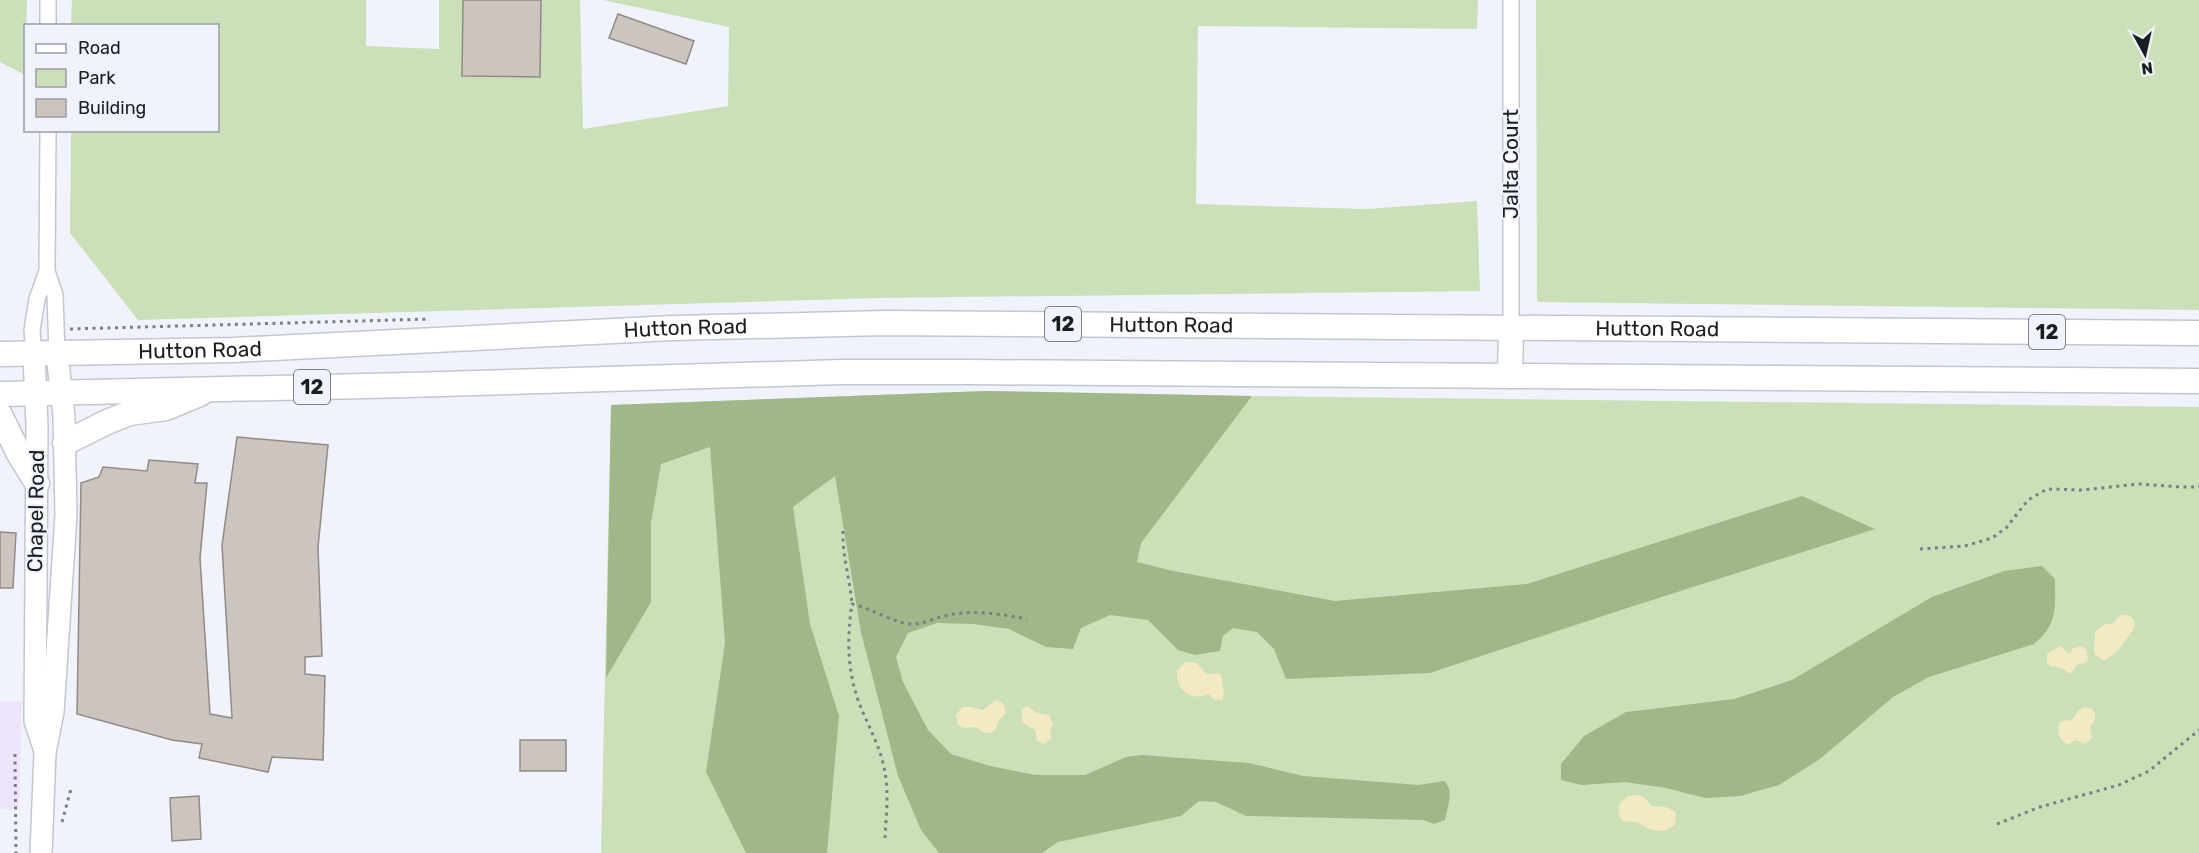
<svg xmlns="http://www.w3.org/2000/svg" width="2199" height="853" viewBox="0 0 2199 853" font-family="Rubik,sans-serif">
	<rect width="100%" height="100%" fill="#f0f3fc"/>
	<path fill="#ede5fa" d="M0 701H22L19 809H0Z"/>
	<g fill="#cbe0b8">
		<path d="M0 0H27L25 75 0 62Z"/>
		<path d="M72 0H366V46L439 49V0H580L583 129 728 106 729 27 603 0H1478L1477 29 1198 26 1196 204 1367 209 1477 201 1480 291 878 298 138 320 70 233 71 131 218 130V26L71 25Z"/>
		<path d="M1536 0H2199V310L1537 302Z"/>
		<path d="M986 391 1252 396 2199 407V853H601L611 405Z"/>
	</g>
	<g fill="#a0b78a">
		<path d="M986 391 1252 396 1141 543 1137 562 1173 571 1335 601 1527 584 1802 496 1875 529 1621 610 1430 673 1286 679 1274 649 1257 632 1233 628 1223 636 1220 651 1195 655 1178 650 1148 620 1110 615 1081 628 1073 649 1046 647 1009 629 973 624 937 623 908 633 896 657 903 682 928 730 951 754 990 766 1035 775H1085L1126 757 1141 755 1249 763 1303 776 1419 785 1444 781C1455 791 1447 807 1445 820L1434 824 1423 820 1246 816 1216 802 1199 801 1181 816 1058 842 1042 853H939L921 830 898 776 861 632 835 476 793 507 810 624 839 716 827 853H746L706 772 725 643 710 447 661 464 651 523V602L606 678 611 405Z"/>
		<path d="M2042 566 2055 579C2055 608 2058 624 2034 644L1929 677 1893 697 1820 759 1779 785 1740 796 1705 798 1666 788 1625 782 1582 785 1561 780V764L1584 736 1626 712 1734 699 1792 680 1932 597 2004 571Z"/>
	</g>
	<g fill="#f3eac4">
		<path d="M2120 615C2129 614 2136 618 2135 627 2127 638 2117 657 2103 660L2095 655 2094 650 2095 632 2103 625 2114 623Z"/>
		<path d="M2060 646 2070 654 2073 648 2082 646 2087 651 2088 660 2084 663 2078 664 2070 674 2061 668 2051 666 2047 662V654Z"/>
		<path d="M1186 662 1197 663 1206 674H1221L1224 694 1222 700H1215L1208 694C1189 702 1176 689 1177 670Z"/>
		<path d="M996 700 1003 703 1006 713 999 720 996 729 991 733 983 732 976 727 965 728 958 725 956 715 962 707H971L983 710Z"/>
		<path d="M1028 706 1037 713 1049 715 1053 724 1050 729 1051 739 1044 744 1037 741 1035 730 1022 722V709Z"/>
		<path d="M2083 708H2091C2099 716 2094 720 2090 728L2092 738 2085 744 2076 740 2068 744 2064 743 2058 734 2059 723 2062 721 2072 720 2078 711Z"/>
		<path d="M1638 795 1645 798 1651 806C1662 807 1667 805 1676 813L1675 825C1660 836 1652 830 1638 823 1633 821 1628 822 1623 821 1615 811 1618 803 1628 796Z"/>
	</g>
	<g fill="#ccc4be" stroke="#928a85" stroke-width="1.5">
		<path d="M463 0H541L540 77 462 76Z"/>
		<path d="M618 14 694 41 686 64 609 38Z"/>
		<path d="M237 437 328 445 318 547 322 656 305 657V674L325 676 323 760 272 757 268 772 199 758 202 744 172 740 77 714 81 483 99 477 103 467 147 471 149 460 198 464 195 483H207L200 558 210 714 232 718 222 545Z"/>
		<path d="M0 532 16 533 13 588H0Z"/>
		<rect x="520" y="740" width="46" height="31"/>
		<path d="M199 796 201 839 172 841 170 798Z"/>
	</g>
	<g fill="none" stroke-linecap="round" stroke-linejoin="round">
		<defs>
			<g id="minor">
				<path d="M48 26V0"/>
				<path d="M47 271 55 295 57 354"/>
				<path d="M1511 327V0"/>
				<path d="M34 355 32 330 37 299 47 271 48 130"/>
			</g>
			<g id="secondary">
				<path d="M34 355 37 425 35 721 45 751"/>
				<path d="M41 853 45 752 53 712 66 515 64 417 57 354"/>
			</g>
			<g id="primary">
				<path id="s1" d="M0 354 233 350 673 328 885 323 2199 333"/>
				<path d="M1510 376 1511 327"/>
				<path d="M0 394 408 385 842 372H966L2199 381"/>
				<path d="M0 415 19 454 37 483"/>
				<path d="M65 443 107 422 130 413 166 408 200 394"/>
			</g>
		</defs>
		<use href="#minor" stroke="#c4c6cf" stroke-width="18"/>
		<use href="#secondary" stroke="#c4c6cf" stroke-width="24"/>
		<use href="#primary" stroke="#c4c6cf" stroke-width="27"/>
		<g stroke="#7c7e83" stroke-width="3" stroke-dasharray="3 4.5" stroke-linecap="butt">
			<path d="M70 329 430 319"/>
			<path d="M843 531C842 555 850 579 852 604"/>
			<path d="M1920 549 1965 546 1992 538 2006 528 2028 500 2047 489 2082 490 2139 484 2181 487H2199"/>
			<path d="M15 754 16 853"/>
			<path d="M62 822 71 789"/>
			<path d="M1997 824 2040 807 2119 785 2149 771 2199 730"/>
			<path d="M885 838C886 817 889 794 885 773 881 746 867 725 858 700 847 668 847 637 852 604 871 608 895 624 913 624 924 624 934 618 944 616 971 609 1000 614 1027 619"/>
		</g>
		<use href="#minor" stroke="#fff" stroke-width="15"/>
		<use href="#secondary" stroke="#fff" stroke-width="21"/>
		<use href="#primary" stroke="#fff" stroke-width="24"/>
	</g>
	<g text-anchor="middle" stroke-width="4.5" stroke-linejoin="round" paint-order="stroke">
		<g fill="#f0f3fc" stroke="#5c5d62" stroke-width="1.5">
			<rect x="1045" y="307" width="36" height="34" rx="4.5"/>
			<rect x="2029" y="315" width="36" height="34" rx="4.5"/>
			<rect x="294" y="370" width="36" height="34" rx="4.5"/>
		</g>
		<g font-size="20" font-weight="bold" fill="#1c1d20">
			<text x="1063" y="331">12</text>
			<text x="2047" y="339">12</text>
			<text x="312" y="394">12</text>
		</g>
		<g font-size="21" fill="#1c1d20" stroke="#f0f3fc">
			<text transform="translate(1511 164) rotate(-90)" y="7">Jalta Court</text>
			<text dy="7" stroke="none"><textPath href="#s1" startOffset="1172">Hutton Road</textPath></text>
			<text dy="7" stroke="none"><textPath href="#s1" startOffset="1658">Hutton Road</textPath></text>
			<text dy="7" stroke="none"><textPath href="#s1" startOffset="686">Hutton Road</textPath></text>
			<text dy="7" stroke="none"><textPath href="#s1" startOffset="200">Hutton Road</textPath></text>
			<text transform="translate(36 511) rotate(-89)" y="7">Chapel Road</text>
		</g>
	</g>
	<rect x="24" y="24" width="195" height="108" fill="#f0f3fc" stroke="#9b9da4" stroke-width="1.5"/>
	<rect x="36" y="44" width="30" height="9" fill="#ffffff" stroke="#9b9da4" stroke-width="1.5"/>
	<text x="78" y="54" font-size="18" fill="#1c1d20">Road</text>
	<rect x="36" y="69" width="30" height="18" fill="#cbe0b8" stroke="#9b9da4" stroke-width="1.5"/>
	<text x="78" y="84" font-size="18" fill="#1c1d20">Park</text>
	<rect x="36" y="99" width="30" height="18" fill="#ccc4be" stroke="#9b9da4" stroke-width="1.5"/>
	<text x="78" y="114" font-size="18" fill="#1c1d20">Building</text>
	<g transform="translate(2145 54) rotate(172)" stroke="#f0f3fc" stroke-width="4.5" paint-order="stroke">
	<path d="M0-4.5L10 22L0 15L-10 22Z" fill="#1c1d20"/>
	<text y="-9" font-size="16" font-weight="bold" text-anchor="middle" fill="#1c1d20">N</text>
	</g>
</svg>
